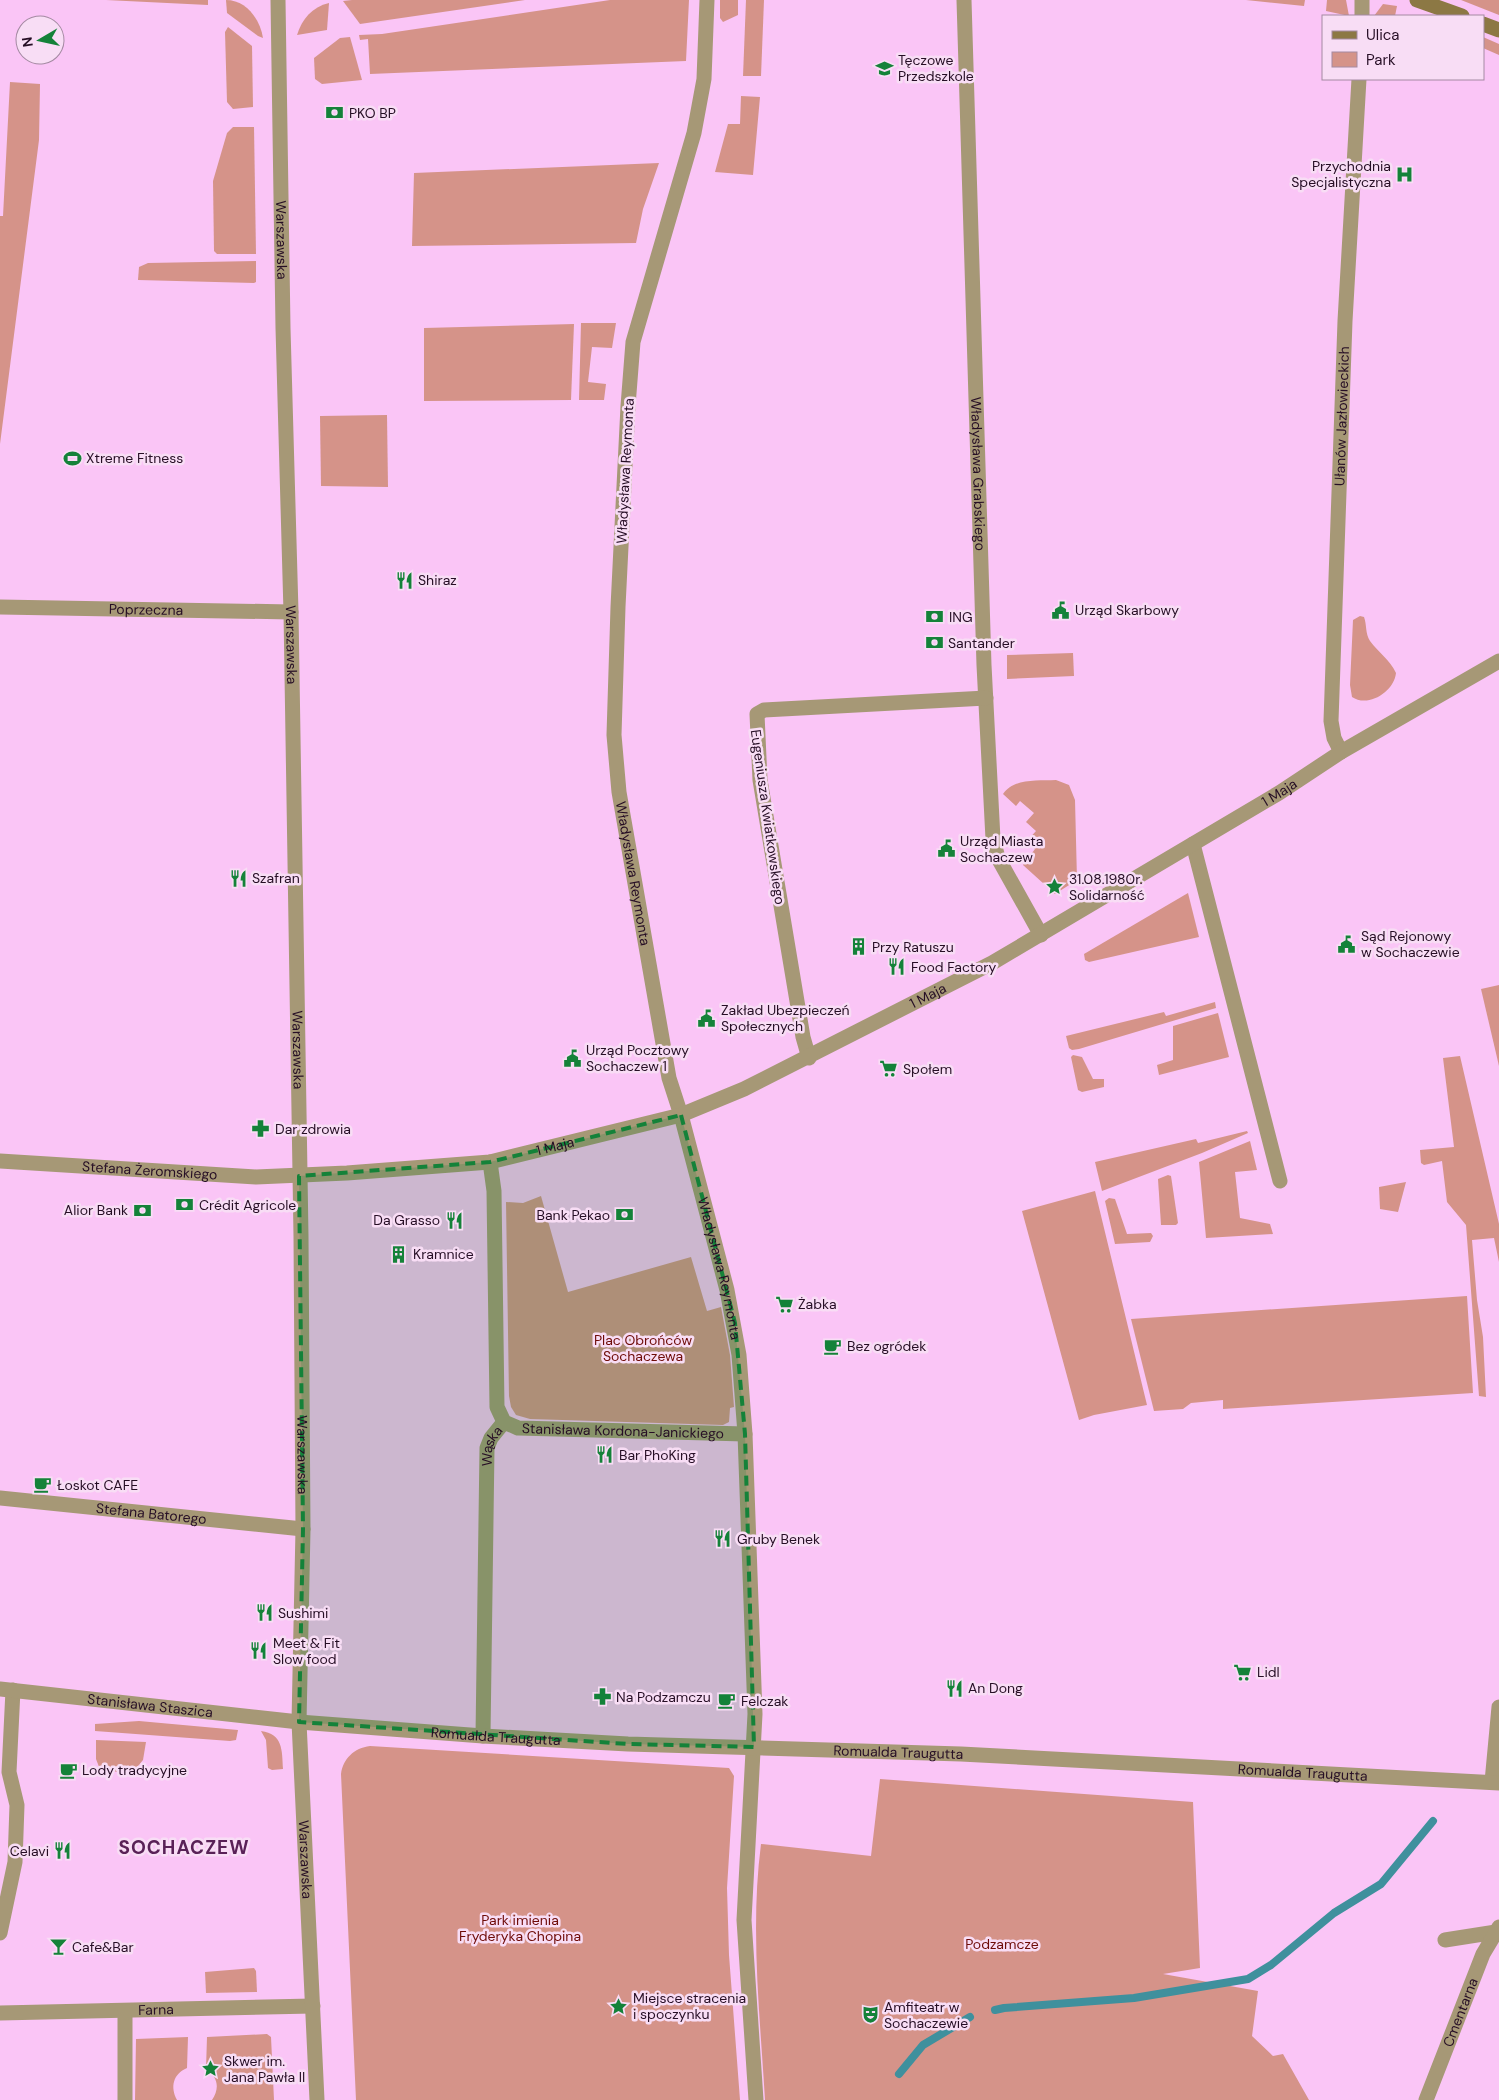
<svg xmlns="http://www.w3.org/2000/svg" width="1499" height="2100" viewBox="0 0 1499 2100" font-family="'DM Sans',sans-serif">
	<rect width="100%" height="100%" fill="#fac5f6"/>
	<g fill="#d59389">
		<path d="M106 0H208V5Z"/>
		<path d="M226 0C246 0 260 19 263 38L258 36 227 13Z"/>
		<path d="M352 0H525L360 24 343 1Z"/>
		<path d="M610 0H689L686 61 370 74 368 39 360 40 359 35 382 34Z"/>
		<path d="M720 0H738V15L723 22 720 18Z"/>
		<path d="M746 0H764L761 76H743Z"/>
		<path d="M1246 0H1305L1304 6Z"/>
		<path d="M1327 0H1346L1349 16 1326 11Z"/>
		<path d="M1461 0H1499V15Z"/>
		<path d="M329 3 327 30 297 35C302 19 312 7 329 3Z"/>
		<path d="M1383 4 1397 6 1395 16H1374Z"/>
		<path d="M228 27 252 46 253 107 233 109 227 102 225 32Z"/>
		<path d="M350 37 362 80 322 84 315 79 314 58 340 38Z"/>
		<path d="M1483 37 1499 44V55L1483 48Z"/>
		<path d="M10 82 40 84 39 140 0 444V216H3Z"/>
		<path d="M741 96 760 97 753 175 715 172 728 124H740Z"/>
		<path d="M233 127H254L256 254H217L214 251 213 181 227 133Z"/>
		<path d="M659 163 643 209 636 243 412 246 414 173Z"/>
		<path d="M256 261V282L254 283 138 280 139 267 148 263Z"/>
		<path d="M581 323H616L612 348 592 347 588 382 606 384 604 400H579Z"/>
		<path d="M574 324 571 400 424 401V328Z"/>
		<path d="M387 415 388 487 321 486 320 416Z"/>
		<path d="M1360 616 1364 617C1367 625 1365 633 1370 641 1378 652 1390 660 1396 673 1394 692 1368 708 1352 697L1350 685 1353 620Z"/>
		<path d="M1073 653 1074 676 1007 679V655Z"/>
		<path d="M1056 780 1069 785 1075 800 1077 880 1055 894 1023 865 1035 849 1027 841 1036 831 1026 822 1034 813 1020 801 1016 806 1003 794C1014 778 1037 781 1056 780Z"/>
		<path d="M1188 893 1199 937 1089 962 1085 960 1084 954Z"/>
		<path d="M1499 985V1066L1481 989Z"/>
		<path d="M1215 1002 1216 1008 1079 1049 1072 1050 1069 1048 1066 1036 1164 1012 1166 1016Z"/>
		<path d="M1218 1013 1229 1057 1159 1075 1157 1065 1173 1060V1026Z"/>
		<path d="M1073 1055 1082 1057 1093 1079H1104V1087L1082 1092 1078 1090 1071 1057Z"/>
		<path d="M1460 1056 1499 1224V1262L1494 1238 1472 1240 1477 1300 1483 1337 1486 1397 1479 1396 1466 1225 1447 1202 1442 1161 1424 1165 1421 1163 1420 1150 1454 1147 1443 1058Z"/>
		<path d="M1247 1131 1248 1133 1202 1153 1102 1191 1095 1162 1196 1139 1198 1143Z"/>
		<path d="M1250 1141 1257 1170 1235 1172 1240 1218 1270 1224 1273 1234 1206 1238 1199 1162Z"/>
		<path d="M1168 1175 1171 1176 1178 1223 1176 1225H1161L1158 1179Z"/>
		<path d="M1406 1182 1398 1212 1380 1209 1379 1187Z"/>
		<path d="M1095 1191 1147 1405 1094 1415 1079 1420 1022 1211Z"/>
		<path d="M541 1196 568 1292 691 1257 707 1311 721 1307 730 1355 734 1407 730 1408 729 1422 723 1425 530 1419 516 1415 511 1407 509 1396 506 1202 523 1203Z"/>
		<path d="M1109 1198 1115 1199 1127 1234 1151 1233 1153 1236 1150 1242 1115 1244 1105 1201Z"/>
		<path d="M1467 1296 1473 1393 1223 1409V1400L1191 1403 1183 1409 1154 1411 1131 1319Z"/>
		<path d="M139 1721 238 1730 236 1740 230 1741 95 1731V1724Z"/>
		<path d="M261 1731C283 1734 282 1750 283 1769L272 1770 268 1768 266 1740Z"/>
		<path d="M96 1740 146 1742 143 1760 134 1771 101 1772 96 1759Z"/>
		<path d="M370 1746 729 1768 734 1776 727 1888 729 1955 740 2100H356L341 1774C343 1759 354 1748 370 1746Z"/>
		<path d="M880 1779 1193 1802 1200 1968 1163 1974 1258 1991 1252 2036 1273 2056 1283 2054 1309 2100H765C760 2015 750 1929 761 1844L871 1856Z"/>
		<path d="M254 1968 256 1971 257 1992 206 1993 205 1972Z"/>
		<path d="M267 2034 271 2037 274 2100H212C220 2088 218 2077 206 2069L207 2037Z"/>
		<path d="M188 2037 187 2068C173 2074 170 2087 177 2100H135L136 2039Z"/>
	</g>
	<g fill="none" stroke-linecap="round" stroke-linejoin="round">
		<g stroke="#3f909d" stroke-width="8">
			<path d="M995 2010 1004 2008 1134 1998 1248 1979 1271 1965 1334 1913 1381 1884 1433 1821"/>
			<path d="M899 2074 923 2045 970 2017"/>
		</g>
		<g stroke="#a69876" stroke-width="15">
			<path id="s1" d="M707 0 704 79 694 133 633 342 628 406 618 607 614 735 619 792 669 1078 681 1115 727 1290 739 1355 745 1434 755 1714 744 1920 756 2100"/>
			<path id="s2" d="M964 0 984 665 993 839 998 858 1041 935"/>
			<path d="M1362 0V16"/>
			<path id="s3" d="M0 607 291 612"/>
			<path id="s4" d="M1341 752 1334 738 1331 721 1345 321 1359 79"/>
			<path d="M1193 844 1280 1181"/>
			<path d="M809 1058 803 1037 760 780 757 714 764 710 986 698"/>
			<path id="s5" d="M0 1161 256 1177 347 1173 490 1162 681 1115 744 1089 992 963 1279 793 1341 752 1499 661"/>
			<path id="s6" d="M490 1162 494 1191 497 1407 504 1422 518 1428 745 1434"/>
			<path id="s7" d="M0 1498 303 1529"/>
			<path id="s8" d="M483 1736 487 1448 491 1438 504 1422"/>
			<path d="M1492 1782 1499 1707"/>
			<path d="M0 1933 15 1862 17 1805 9 1772 13 1690"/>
			<path d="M1445 1940 1496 1932"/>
			<path id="s9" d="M0 2013 313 2006"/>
			<path d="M125 2100V2011"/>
			<path id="s10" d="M1426 2100 1483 1954 1499 1927"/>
		</g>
		<g stroke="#a69876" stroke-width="15">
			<path id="s11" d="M278 0 283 328 291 612 301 1236 303 1529 299 1722 317 2100"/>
			<path id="s12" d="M0 1689 299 1722 483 1736 628 1744 961 1754 1499 1783"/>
		</g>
		<g stroke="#8c7844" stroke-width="15">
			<path d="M1417 0 1462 16"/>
			<path d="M1483 24 1499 30"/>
		</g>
	</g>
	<path fill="#148239" fill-opacity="0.2" stroke="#148239" stroke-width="4" stroke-dasharray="10 6" stroke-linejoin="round" d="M681 1115 735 1323 745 1434 754 1747 628 1744 299 1722 303 1529 299 1176 490 1162Z"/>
	<defs>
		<symbol id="school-bare" viewBox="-9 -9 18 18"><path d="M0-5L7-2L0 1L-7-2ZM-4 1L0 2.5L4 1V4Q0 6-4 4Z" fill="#148239" stroke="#f8ddf5" stroke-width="2.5" paint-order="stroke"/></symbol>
		<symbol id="bank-bare" viewBox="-9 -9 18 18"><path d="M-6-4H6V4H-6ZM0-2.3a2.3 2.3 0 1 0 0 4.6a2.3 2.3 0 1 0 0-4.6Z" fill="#148239" stroke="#f8ddf5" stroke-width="2.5" paint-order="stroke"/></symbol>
		<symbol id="hospital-bare" viewBox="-9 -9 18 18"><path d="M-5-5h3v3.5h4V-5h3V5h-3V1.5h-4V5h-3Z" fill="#148239" stroke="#f8ddf5" stroke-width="2.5" paint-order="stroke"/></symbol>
		<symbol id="stadium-bare" viewBox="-9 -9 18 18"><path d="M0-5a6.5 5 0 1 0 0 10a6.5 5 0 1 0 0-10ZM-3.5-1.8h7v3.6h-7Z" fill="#148239" stroke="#f8ddf5" stroke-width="2.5" paint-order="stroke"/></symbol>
		<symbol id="restaurant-bare" viewBox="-9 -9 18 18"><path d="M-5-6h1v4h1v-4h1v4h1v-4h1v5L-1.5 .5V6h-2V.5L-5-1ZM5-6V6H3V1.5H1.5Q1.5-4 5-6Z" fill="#148239" stroke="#f8ddf5" stroke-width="2.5" paint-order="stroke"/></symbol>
		<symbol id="civic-bare" viewBox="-9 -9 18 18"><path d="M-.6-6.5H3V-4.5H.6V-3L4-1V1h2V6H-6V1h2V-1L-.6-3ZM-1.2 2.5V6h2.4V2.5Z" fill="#148239" stroke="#f8ddf5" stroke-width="2.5" paint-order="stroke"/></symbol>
		<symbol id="sight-bare" viewBox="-9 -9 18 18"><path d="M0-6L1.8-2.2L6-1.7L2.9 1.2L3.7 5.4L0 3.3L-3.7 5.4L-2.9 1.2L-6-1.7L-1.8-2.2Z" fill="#148239" stroke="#f8ddf5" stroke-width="2.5" paint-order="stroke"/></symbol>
		<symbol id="building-bare" viewBox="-9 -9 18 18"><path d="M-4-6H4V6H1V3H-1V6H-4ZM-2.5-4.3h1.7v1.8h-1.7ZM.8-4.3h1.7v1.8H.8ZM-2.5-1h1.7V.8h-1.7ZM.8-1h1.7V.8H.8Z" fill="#148239" stroke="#f8ddf5" stroke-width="2.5" paint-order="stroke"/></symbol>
		<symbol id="supermarket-bare" viewBox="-9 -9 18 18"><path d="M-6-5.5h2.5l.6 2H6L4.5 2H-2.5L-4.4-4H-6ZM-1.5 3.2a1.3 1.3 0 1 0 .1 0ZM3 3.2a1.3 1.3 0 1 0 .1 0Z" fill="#148239" stroke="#f8ddf5" stroke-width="2.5" paint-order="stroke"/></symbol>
		<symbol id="pharmacy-bare" viewBox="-9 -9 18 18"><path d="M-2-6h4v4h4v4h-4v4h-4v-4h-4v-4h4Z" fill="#148239" stroke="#f8ddf5" stroke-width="2.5" paint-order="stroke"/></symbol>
		<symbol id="cafe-bare" viewBox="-9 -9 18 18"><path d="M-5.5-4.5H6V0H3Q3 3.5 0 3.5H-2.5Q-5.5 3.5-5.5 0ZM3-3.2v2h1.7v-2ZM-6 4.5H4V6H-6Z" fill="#148239" stroke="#f8ddf5" stroke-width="2.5" paint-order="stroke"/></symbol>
		<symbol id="bar-bare" viewBox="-9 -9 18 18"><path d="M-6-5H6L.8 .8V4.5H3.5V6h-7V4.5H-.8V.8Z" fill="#148239" stroke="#f8ddf5" stroke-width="2.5" paint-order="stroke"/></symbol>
		<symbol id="theatre-bare" viewBox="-9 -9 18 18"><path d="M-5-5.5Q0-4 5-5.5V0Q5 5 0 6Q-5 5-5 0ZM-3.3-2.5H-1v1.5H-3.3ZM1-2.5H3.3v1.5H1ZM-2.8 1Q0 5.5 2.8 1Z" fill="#148239" stroke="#f8ddf5" stroke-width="2.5" paint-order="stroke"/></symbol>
	</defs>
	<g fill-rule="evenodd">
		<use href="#school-bare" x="872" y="56" width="25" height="25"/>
		<use href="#bank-bare" x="322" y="100" width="25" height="25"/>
		<use href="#hospital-bare" x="1392" y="162" width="25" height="25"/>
		<use href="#stadium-bare" x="60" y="446" width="25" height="25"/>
		<use href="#restaurant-bare" x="392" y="568" width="25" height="25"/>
		<use href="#civic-bare" x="1048" y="598" width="25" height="25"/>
		<use href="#bank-bare" x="922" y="604" width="25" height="25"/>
		<use href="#bank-bare" x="922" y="630" width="25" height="25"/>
		<use href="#civic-bare" x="934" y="836" width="25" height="25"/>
		<use href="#restaurant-bare" x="226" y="866" width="25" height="25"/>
		<use href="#sight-bare" x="1042" y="874" width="25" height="25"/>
		<use href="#civic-bare" x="1334" y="932" width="25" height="25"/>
		<use href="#building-bare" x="846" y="934" width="25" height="25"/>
		<use href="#restaurant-bare" x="884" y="954" width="25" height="25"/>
		<use href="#civic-bare" x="694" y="1006" width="25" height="25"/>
		<use href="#civic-bare" x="560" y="1046" width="25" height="25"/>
		<use href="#supermarket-bare" x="876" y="1056" width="25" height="25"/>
		<use href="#pharmacy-bare" x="248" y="1116" width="25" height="25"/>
		<use href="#bank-bare" x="172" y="1192" width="25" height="25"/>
		<use href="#bank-bare" x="130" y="1198" width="25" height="25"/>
		<use href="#bank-bare" x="612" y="1202" width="25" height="25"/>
		<use href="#restaurant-bare" x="442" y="1208" width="25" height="25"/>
		<use href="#building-bare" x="386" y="1242" width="25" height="25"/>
		<use href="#supermarket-bare" x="772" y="1292" width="25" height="25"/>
		<use href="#cafe-bare" x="820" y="1334" width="25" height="25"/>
		<use href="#restaurant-bare" x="592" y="1442" width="25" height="25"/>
		<use href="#cafe-bare" x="30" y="1472" width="25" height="25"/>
		<use href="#restaurant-bare" x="710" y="1526" width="25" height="25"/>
		<use href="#restaurant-bare" x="252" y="1600" width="25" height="25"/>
		<use href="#restaurant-bare" x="246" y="1638" width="25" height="25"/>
		<use href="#supermarket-bare" x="1230" y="1660" width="25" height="25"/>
		<use href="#restaurant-bare" x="942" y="1676" width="25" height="25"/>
		<use href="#pharmacy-bare" x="590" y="1684" width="25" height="25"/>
		<use href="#cafe-bare" x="714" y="1688" width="25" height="25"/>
		<use href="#cafe-bare" x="56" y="1758" width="25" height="25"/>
		<use href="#restaurant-bare" x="50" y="1838" width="25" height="25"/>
		<use href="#bar-bare" x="46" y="1934" width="25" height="25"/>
		<use href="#sight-bare" x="606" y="1994" width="25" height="25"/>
		<use href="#theatre-bare" x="858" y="2002" width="25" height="25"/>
		<use href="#sight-bare" x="198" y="2056" width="25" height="25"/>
	</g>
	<g text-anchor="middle" stroke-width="5" stroke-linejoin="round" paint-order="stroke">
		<g font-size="14" fill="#260e25" stroke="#f8ddf5" text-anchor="start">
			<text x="898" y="65">Tęczowe<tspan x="898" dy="16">Przedszkole</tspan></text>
			<text x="349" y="118">PKO BP</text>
			<text x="1391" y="171" text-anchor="end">Przychodnia<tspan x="1391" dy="16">Specjalistyczna</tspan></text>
			<text x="86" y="463">Xtreme Fitness</text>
			<text x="418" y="585">Shiraz</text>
			<text x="1075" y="615">Urząd Skarbowy</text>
			<text x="949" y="622">ING</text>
			<text x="948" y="648">Santander</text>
			<text x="960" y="846">Urząd Miasta<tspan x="960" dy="16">Sochaczew</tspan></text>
			<text x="252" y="883">Szafran</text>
			<text x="1069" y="884">31.08.1980r.<tspan x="1069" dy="16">Solidarność</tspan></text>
			<text x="1361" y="941">Sąd Rejonowy<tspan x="1361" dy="16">w Sochaczewie</tspan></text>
			<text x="872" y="952">Przy Ratuszu</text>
			<text x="911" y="972">Food Factory</text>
			<text x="721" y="1015">Zakład Ubezpieczeń<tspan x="721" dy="16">Społecznych</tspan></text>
			<text x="586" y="1055">Urząd Pocztowy<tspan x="586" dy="16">Sochaczew 1</tspan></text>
			<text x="903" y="1074">Społem</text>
			<text x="275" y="1134">Dar zdrowia</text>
			<text x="199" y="1210">Crédit Agricole</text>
			<text x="128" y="1215" text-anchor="end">Alior Bank</text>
			<text x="610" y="1220" text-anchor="end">Bank Pekao</text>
			<text x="440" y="1225" text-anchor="end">Da Grasso</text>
			<text x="413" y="1259">Kramnice</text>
			<text x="798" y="1309">Żabka</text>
			<text x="847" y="1351">Bez ogródek</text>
			<text x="619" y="1460">Bar PhoKing</text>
			<text x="57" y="1490">Łoskot CAFE</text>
			<text x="737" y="1544">Gruby Benek</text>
			<text x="278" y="1618">Sushimi</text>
			<text x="273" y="1648">Meet &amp; Fit<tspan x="273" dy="16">Slow food</tspan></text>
			<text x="1257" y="1677">Lidl</text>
			<text x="968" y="1693">An Dong</text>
			<text x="616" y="1702">Na Podzamczu</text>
			<text x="741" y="1706">Felczak</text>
			<text x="82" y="1775">Lody tradycyjne</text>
			<text x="49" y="1856" text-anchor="end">Celavi</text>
			<text x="72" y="1952">Cafe&amp;Bar</text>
			<text x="633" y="2003">Miejsce stracenia<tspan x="633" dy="16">i spoczynku</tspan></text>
			<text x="884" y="2012">Amfiteatr w<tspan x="884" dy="16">Sochaczewie</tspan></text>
			<text x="224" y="2066">Skwer im.<tspan x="224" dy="16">Jana Pawła II</tspan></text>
		</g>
		<g font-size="14" fill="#260e25" stroke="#f8ddf5">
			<text dy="5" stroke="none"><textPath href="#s11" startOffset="240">Warszawska</textPath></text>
			<text dy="5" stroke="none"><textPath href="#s4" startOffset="338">Ułanów Jazłowieckich</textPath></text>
			<text transform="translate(625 471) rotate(-87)" y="5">Władysława Reymonta</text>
			<text dy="5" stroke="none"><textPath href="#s2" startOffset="474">Władysława Grabskiego</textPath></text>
			<text dy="5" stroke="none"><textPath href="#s3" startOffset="146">Poprzeczna</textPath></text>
			<text dy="5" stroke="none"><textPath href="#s11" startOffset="645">Warszawska</textPath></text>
			<text dy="5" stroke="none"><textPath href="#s5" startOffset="1368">1 Maja</textPath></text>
			<text transform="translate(768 817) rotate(82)" y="5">Eugeniusza Kwiatkowskiego</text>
			<text dy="5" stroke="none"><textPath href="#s1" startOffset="885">Władysława Reymonta</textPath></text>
			<text dy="5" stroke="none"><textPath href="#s5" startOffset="962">1 Maja</textPath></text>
			<text dy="5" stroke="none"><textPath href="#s11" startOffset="1050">Warszawska</textPath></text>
			<text dy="5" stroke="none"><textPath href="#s5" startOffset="558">1 Maja</textPath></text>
			<text dy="5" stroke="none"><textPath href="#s5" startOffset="150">Stefana Żeromskiego</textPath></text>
			<text dy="5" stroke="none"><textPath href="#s1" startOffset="1290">Władysława Reymonta</textPath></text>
			<text dy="5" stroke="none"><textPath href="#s6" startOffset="382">Stanisława Kordona-Janickiego</textPath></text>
			<text dy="5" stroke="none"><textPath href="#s8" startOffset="291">Wąska</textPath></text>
			<text dy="5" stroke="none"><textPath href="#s11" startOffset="1455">Warszawska</textPath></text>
			<text dy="5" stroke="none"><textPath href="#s7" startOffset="152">Stefana Batorego</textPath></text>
			<text dy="5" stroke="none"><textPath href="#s12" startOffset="151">Stanisława Staszica</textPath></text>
			<text dy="5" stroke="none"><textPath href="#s12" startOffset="498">Romualda Traugutta</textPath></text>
			<text dy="5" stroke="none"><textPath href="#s12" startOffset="901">Romualda Traugutta</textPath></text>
			<text dy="5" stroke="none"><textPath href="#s12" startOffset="1306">Romualda Traugutta</textPath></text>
			<text dy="5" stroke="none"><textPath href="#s11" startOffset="1860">Warszawska</textPath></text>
			<text dy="5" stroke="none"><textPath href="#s9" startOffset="156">Farna</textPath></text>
			<text dy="5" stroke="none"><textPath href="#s10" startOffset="94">Cmentarna</textPath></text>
		</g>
		<g font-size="14" fill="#6e0b08" stroke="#f8ddf5">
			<text x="643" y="1345">Plac Obrońców<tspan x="643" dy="16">Sochaczewa</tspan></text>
			<text x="520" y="1925">Park imienia<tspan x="520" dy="16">Fryderyka Chopina</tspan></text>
			<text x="1002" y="1949">Podzamcze</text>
		</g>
		<g font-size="19" font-weight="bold" letter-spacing="1" fill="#592157" stroke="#f8ddf5">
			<text x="184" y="1854">SOCHACZEW</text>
		</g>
	</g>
	<rect x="1322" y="15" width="162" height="65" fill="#f8ddf5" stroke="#a48aa2"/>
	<rect x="1332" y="31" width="25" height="8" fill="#8c7844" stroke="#a48aa2"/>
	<text x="1366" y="40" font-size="15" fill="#260e25">Ulica</text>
	<rect x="1332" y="52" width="25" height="15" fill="#d59389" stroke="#a48aa2"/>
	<text x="1366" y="65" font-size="15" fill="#260e25">Park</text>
	<g transform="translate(40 40) rotate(261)"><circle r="24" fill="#f8ddf5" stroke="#a48aa2"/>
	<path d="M0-4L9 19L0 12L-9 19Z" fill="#148239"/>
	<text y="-8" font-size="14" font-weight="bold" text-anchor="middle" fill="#260e25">N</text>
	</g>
</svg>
